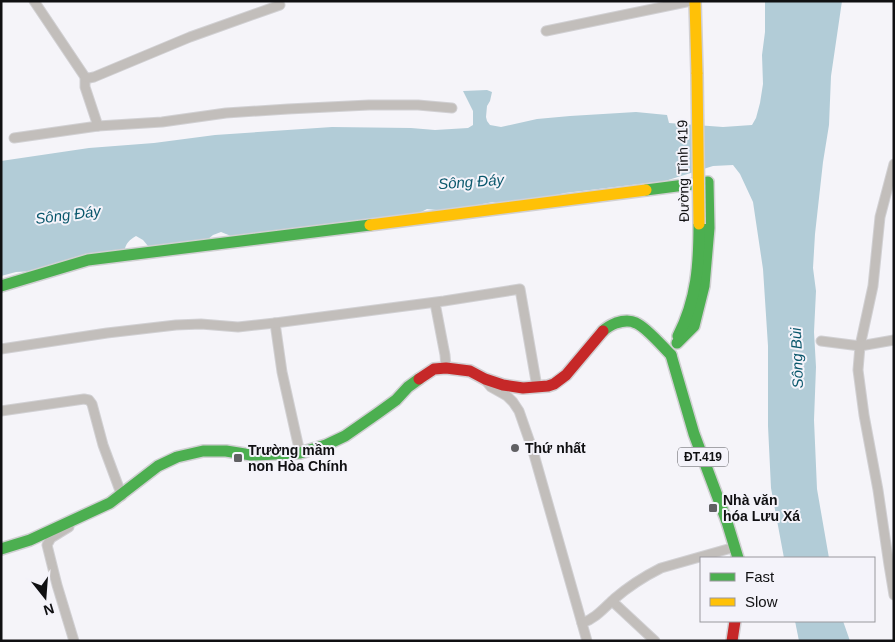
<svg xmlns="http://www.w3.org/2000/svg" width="895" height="642" viewBox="0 0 895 642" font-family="Arial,sans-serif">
	<rect width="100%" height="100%" fill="#f5f4f9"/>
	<g fill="#b2ccd7">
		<path d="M765 1H842L831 76 829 125 823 162 815 234 813 268 816 291 814 332 816 367 814 420 817 489 829 558H784L771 488 768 426V346L763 269 753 202 740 174 733 165 713 166 665 181 565 193 512 205 493 202 446 211 427 209 413 216 231 236 221 232 213 235 207 240 148 246 143 240 136 236C129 240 126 243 124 252L35 271 16 272 1 276V161L89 148 154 143 215 135 332 127 411 128 435 130 468 128 473 125V111L463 91 487 90 492 92 490 101 487 106 486 117 487 121 490 125 501 127 537 119 570 116 636 112 667 115 669 123 723 127 752 125 756 118 760 103 763 84 762 55 765 32Z"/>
		<path d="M795 621H843L850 641H799Z"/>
	</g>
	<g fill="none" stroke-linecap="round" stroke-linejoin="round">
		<defs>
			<g id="street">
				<path d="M34 1 85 77V87L98 126 162 122 226 113 288 109 369 105H418L452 108"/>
				<path d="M546 31 691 1"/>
				<path d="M85 77 89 78 94 77 190 37 280 5"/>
				<path d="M14 138 98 126"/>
				<path d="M894 164 880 217 873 286 860 346 858 370 864 415 878 490 889 565 894 595"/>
				<path d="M435 303 445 355 446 368"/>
				<path d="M275 323 282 372 300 453"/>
				<path d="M821 341 860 346 894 340"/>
				<path d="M1 349 107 333 176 325 201 324 238 327 275 323 444 301 520 289 537 387"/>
				<path d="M486 381 491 387 507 396 513 402 519 411 533 451 587 641"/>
				<path d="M1 411 84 399 89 400 92 404 103 445 122 496"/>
				<path d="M69 527 51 538 47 545 57 585 74 641"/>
				<path d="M612 601 655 641"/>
				<path d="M582 623C595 619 604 608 614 599 628 587 645 576 661 568L735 547"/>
			</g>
			<g id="fast">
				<path d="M646 190 708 182 709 228 704 286 694 326 677 343"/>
				<path d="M1 286 88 260 370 225"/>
				<path d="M603 331C607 327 611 325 616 323 622 321 630 320 636 323 646 327 662 346 671 355"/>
				<path d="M678 336C697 299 699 264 699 224"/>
				<path d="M671 355 694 434 727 522 738 558"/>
				<path d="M1 549 30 540 110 503 158 466 177 457 203 451H226L251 455 300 453 326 445 345 436 378 413 396 400 408 387 419 379"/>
			</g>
			<g id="slow">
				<path d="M695 1 697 74"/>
				<path d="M370 225 646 190"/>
			</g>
			<g id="jam">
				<path d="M419 379 434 369 446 368 470 371 485 379 503 385 523 388 548 386 554 384 566 375 603 331"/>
				<path d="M732 641 735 621"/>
			</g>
		</defs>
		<use href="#street" stroke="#d1d0d3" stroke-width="11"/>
		<use href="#fast" stroke="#d1d0d3" stroke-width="14"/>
		<use href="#slow" stroke="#d1d0d3" stroke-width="14"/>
		<use href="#jam" stroke="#d1d0d3" stroke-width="14"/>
		<use href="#street" stroke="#c2bebb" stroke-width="9"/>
		<use href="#fast" stroke="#4caf50" stroke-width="11"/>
		<use href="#slow" stroke="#ffc107" stroke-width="11"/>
		<use href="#jam" stroke="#c62828" stroke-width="11"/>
		<defs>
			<path id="slow-bridge" d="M697 74 699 224"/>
		</defs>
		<use href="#slow-bridge" stroke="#d1d0d3" stroke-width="14" stroke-linecap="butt"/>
		<use href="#slow-bridge" stroke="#ffc107" stroke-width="11"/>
	</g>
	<g fill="#606063" stroke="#f4f3fa" stroke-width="2">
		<circle cx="515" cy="448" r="5"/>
		<rect x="233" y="453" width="10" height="10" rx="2.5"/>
		<rect x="708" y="503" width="10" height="10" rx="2.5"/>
	</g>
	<g text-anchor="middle" stroke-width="4" stroke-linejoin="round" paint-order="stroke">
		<rect fill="#f4f3fa" stroke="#545458" stroke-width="1" x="678" y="447.5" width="50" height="19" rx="4"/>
		<g font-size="12" font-weight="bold" fill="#101012">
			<text x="703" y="461">ĐT.419</text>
		</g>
		<g font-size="14" fill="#101012" stroke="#f4f3fa">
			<text transform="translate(683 171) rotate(-91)" y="5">Đường Tỉnh 419</text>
		</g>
		<g font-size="14" font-weight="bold" fill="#101012" stroke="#f4f3fa" text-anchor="start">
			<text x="525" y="453">Thứ nhất</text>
			<text x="248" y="455">Trường mầm<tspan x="248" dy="16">non Hòa Chính</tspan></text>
			<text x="723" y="505">Nhà văn<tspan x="723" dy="16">hóa Lưu Xá</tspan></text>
		</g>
		<g font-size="15" font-style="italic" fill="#0a576c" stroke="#f4f3fa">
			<text transform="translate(471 182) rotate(-4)" y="5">Sông Đáy</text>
			<text transform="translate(68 215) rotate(-7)" y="5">Sông Đáy</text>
			<text transform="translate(797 358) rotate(-92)" y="5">Sông Bùi</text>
		</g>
	</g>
	<rect width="895" height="642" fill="none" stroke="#101012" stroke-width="5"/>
	<rect x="700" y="557" width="175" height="65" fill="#f4f3fa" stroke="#99989d"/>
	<rect x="710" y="573" width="25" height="8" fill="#4caf50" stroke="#99989d"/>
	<text x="745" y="582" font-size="15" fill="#101012">Fast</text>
	<rect x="710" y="598" width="25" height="8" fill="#ffc107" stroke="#99989d"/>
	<text x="745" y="607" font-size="15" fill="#101012">Slow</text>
	<g transform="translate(45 597) rotate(163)" stroke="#f4f3fa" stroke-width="4" paint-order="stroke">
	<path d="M0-4L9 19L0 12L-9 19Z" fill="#101012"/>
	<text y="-8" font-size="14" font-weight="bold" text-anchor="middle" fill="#101012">N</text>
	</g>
</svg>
